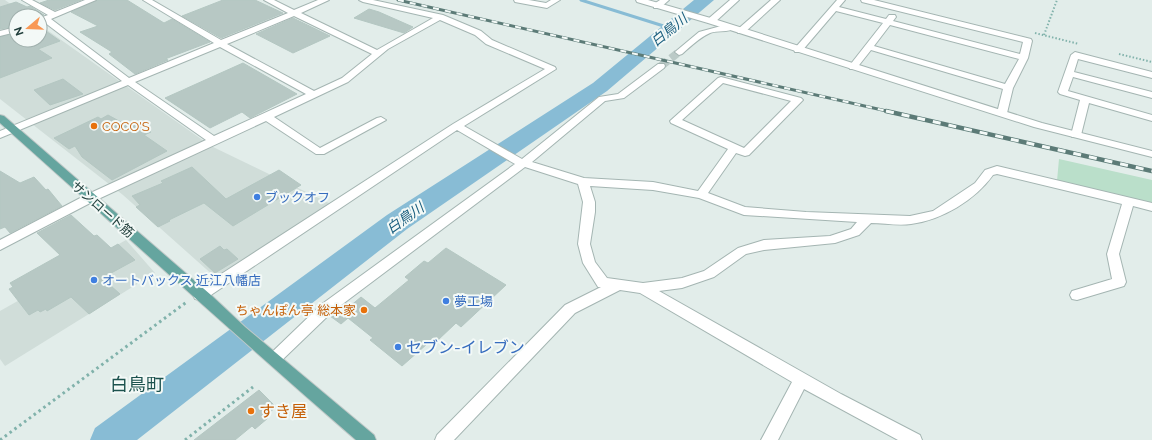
<svg xmlns="http://www.w3.org/2000/svg" width="1152" height="440" viewBox="0 0 1152 440" font-family="Raleway,'Noto Sans JP',sans-serif">
	<rect width="100%" height="100%" fill="#e2edea"/>
	<g fill="#d0ddd9">
		<path d="M0 0H5L27 16H16V40H40V25L211 146 331 204 215 277 123 195 0 99Z"/>
		<path d="M126 240 155 273 5 366 0 359V311Z"/>
	</g>
	<path fill="#badfca" d="M1059 159 1152 180V203L1057 181Z"/>
	<g fill="none" stroke-linecap="round" stroke-linejoin="round">
		<path stroke="#88bcd5" stroke-width="3" d="M581 0 670 28"/>
		<path fill="#88bcd5" fill-rule="evenodd" d="M694 0H714L607 91 407 229 137 440H90L95 428 387 215 593 83Z"/>
	</g>
	<g fill="#b7c8c4" stroke="#b4c7c2">
		<path d="M49 0H81L55 10 40 3Z"/>
		<path d="M97 0H127L164 23 172 19 210 42 165 59 168 60 135 74 109 54 112 52 80 32 98 26 71 12Z"/>
		<path d="M223 0H255L283 13 221 38 182 16Z"/>
		<path d="M16 2 27 7 30 6 44 15 16 16V26L0 29V7Z"/>
		<path d="M369 9 379 12 413 27 404 33 354 18Z"/>
		<path d="M293 18 330 36 293 53 256 34Z"/>
		<path d="M40 27 60 41 38 49 52 58 0 78V37L16 34V40H40Z"/>
		<path d="M243 63 297 94 250 118 242 112 210 128 165 98Z"/>
		<path d="M63 79 83 94 50 105 34 90Z"/>
		<path d="M108 115 130 127 141 122 151 132 144 135 167 151 112 180 82 157 75 146 69 149 54 138 98 117 101 119Z"/>
		<path d="M192 167 226 199 279 170 301 185 233 226 204 203 169 220 170 221 158 227 136 207 140 205 132 196 163 183 161 181Z"/>
		<path d="M0 171 20 183 34 177 46 190 48 189 62 206 10 233 5 227 0 229Z"/>
		<path d="M71 215 94 236 97 235 111 248 118 244 135 260 102 278 120 294 89 314 71 297 47 311 46 309 40 312 38 310 29 315 9 289 13 287 10 283 60 255 37 233Z"/>
		<path d="M220 246 224 250 227 249 238 259 215 273 200 259Z"/>
		<path d="M446 248 506 285 461 327 456 323 438 340 435 337 402 366 370 340 373 338 348 318 341 324 330 316 346 303 349 307 361 297 375 308 409 280 405 277 424 261 428 263Z"/>
		<path d="M259 390 276 407 265 416 268 418 255 429 252 426 235 440H194Z"/>
	</g>
	<g fill="none" stroke-linecap="round" stroke-linejoin="round">
		<path stroke="#bbcac7" stroke-width="8" stroke-dasharray="8 4.5" stroke-linecap="butt" d="M661 66 679 52"/>
		<defs>
			<g id="minor">
				<path d="M22 0H32L55 12 85 0H96L51 19 129 78 214 43 143 0H152L221 40 288 13 264 0H274L294 10 318 0H329L301 13 377 50 433 18 363 2 359 0H373L443 15 481 31 492 40 555 67 556 69 464 126 522 159 599 97 618 94 658 64H664L665 66 664 68 624 98 605 101 532 162 584 178 653 182 698 191 728 149 671 123 670 121 718 78 721 77 801 98 803 100 749 155 745 156 736 153 708 193 745 207 806 212 910 216 933 211 975 183 985 170 997 166 1152 203V211L1133 206 1119 254 1126 282 1124 286 1077 300 1072 299 1070 295 1072 291 1112 279 1107 254 1122 204 997 174 993 175C975 200 942 220 911 224 898 226 883 223 871 223L859 235 835 243 764 250 746 254 714 277 682 288 659 291 841 394 920 435 922 440H898L804 389 778 440H761L792 382 640 293 620 290 575 313 454 440H435L437 435 565 305 601 287H598L583 263 578 244 583 202 578 184 525 167 332 312 279 363 274 365 269 363 267 359 269 355 322 304 515 164 457 130 205 299 200 300 195 299 193 295 195 291 453 124 545 69 486 44 475 35 440 20 388 49 348 82 274 117 320 148 377 118 381 117 386 120 324 154H316L266 121 94 201 0 250V240L86 195 206 140 128 85 0 138V131L122 81 44 22 40 23V18L48 15ZM294 16 372 54 342 78 314 91 227 44ZM220 47 306 94 214 136 135 82ZM723 83 791 101 744 148 682 120ZM590 186 653 190 699 198 744 215 857 222 851 229 830 236 764 240 738 248 704 271 682 278 643 283 607 278 595 262 590 244 595 212V202Z"/>
				<path d="M514 0H529L546 3 551 0H560L547 8 515 2Z"/>
				<path d="M660 0H669L660 8H654V4Z"/>
				<path d="M730 0H739L714 23H708V19Z"/>
				<path d="M771 0H780L744 33H738L737 31 738 29Z"/>
				<path d="M837 0H845L839 7 886 19 889 15H895L896 17 893 21 1020 54 1023 42 862 2 861 0H874L1031 39 1032 41 1028 58 1013 88 1007 113 1002 116 997 113 1003 89 871 50 856 69H850L849 67 850 65 883 23 836 11 801 52H795L794 50 795 48ZM890 25 1019 59 1005 84 874 46Z"/>
				<path d="M721 26H730L734 28C729 33 717 30 710 33 699 38 691 46 682 54L679 55 675 52 699 32Z"/>
				<path d="M16 27V32L0 36V31Z"/>
				<path d="M1075 52 1152 72V78L1078 59 1074 72 1152 92V98L1073 77 1068 91 1152 115V121L1089 103 1081 135 1080 137H1072L1071 135 1080 100 1060 94 1058 92 1071 55Z"/>
			</g>
			<path id="tertiary" d="M636 0H648L714 19 1042 123 1152 151V157L1034 127 708 23 637 2Z"/>
			<path id="primary" d="M0 115 4 116 211 295 245 327 374 435 376 440H356C236 336 119 229 0 123Z"/>
		</defs>
		<use href="#minor" stroke="#a4b5b2" stroke-width="2"/>
		<use href="#tertiary" stroke="#a4b5b2" stroke-width="2"/>
		<use href="#primary" stroke="#c1c9c8" stroke-width="2"/>
		<g stroke="#81b2ab" stroke-width="2" stroke-dasharray="1.5 2" stroke-linecap="butt">
			<path d="M1035 33 1079 44"/>
			<path d="M1044 35 1057 0"/>
			<path d="M1119 54 1152 62"/>
		</g>
		<g stroke="#81b2ab" stroke-width="3" stroke-dasharray="2.5 3.5" stroke-linecap="butt">
			<path d="M0 440 188 301"/>
			<path d="M185 440 253 387"/>
		</g>
		<use href="#minor" fill="#fff" fill-rule="evenodd"/>
		<use href="#tertiary" fill="#fff" fill-rule="evenodd"/>
		<use href="#primary" fill="#65a59f" fill-rule="evenodd"/>
		<defs>
			<path id="rail-far1" d="M398 0 891 112"/>
			<path id="rail" d="M886 111 1152 171"/>
		</defs>
		<use href="#rail-far1" stroke="#5c7b77" stroke-width="3"/>
		<use href="#rail" stroke="#5c7b77" stroke-width="4.5"/>
		<use href="#rail-far1" stroke="#f3f9f7" stroke-width="2" stroke-dasharray="6" stroke-linecap="butt"/>
		<use href="#rail" stroke="#f3f9f7" stroke-width="3" stroke-dasharray="8" stroke-linecap="butt"/>
	</g>
	<g fill="#e8710a" stroke="#f3f9f7" stroke-width="1.5">
		<circle cx="94" cy="126" r="4"/>
		<circle cx="364" cy="310" r="4"/>
		<circle cx="251" cy="411" r="4"/>
	</g>
	<g fill="#3f7fe0" stroke="#f3f9f7" stroke-width="1.5">
		<circle cx="257" cy="197" r="4"/>
		<circle cx="94" cy="280" r="4"/>
		<circle cx="446" cy="301" r="4"/>
		<circle cx="398" cy="347" r="4"/>
	</g>
	<g text-anchor="middle" stroke-width="4" stroke-linejoin="round" paint-order="stroke">
		<g font-size="13" fill="#c56008" stroke="#f3f9f7" text-anchor="start">
			<text x="102" y="131">COCO'S</text>
			<text x="356" y="315" text-anchor="end">ちゃんぽん亭 総本家</text>
		</g>
		<g font-size="13" fill="#366cbe" stroke="#f3f9f7" text-anchor="start">
			<text x="265" y="202">ブックオフ</text>
			<text x="102" y="285">オートバックス 近江八幡店</text>
			<text x="454" y="306">夢工場</text>
		</g>
		<g font-size="13" fill="#213f3c" stroke="#f3f9f7">
			<text transform="translate(103 209) rotate(41)" y="5">サンロード筋</text>
		</g>
		<g font-size="14" font-style="italic" fill="#185d7e" stroke="#f3f9f7">
			<text transform="translate(669 30) rotate(-39)" y="5">白鳥川</text>
			<text transform="translate(405 218) rotate(-35)" y="5">白鳥川</text>
		</g>
		<g font-size="16" fill="#366cbe" stroke="#f3f9f7" text-anchor="start">
			<text x="406" y="353">セブン-イレブン</text>
		</g>
		<g font-size="16" fill="#c56008" stroke="#f3f9f7" text-anchor="start">
			<text x="259" y="417">すき屋</text>
		</g>
		<g font-size="18" fill="#1c524e" stroke="#f3f9f7">
			<text x="137" y="391">白鳥町</text>
		</g>
	</g>
	<g transform="translate(28 28) rotate(251)"><circle r="19" fill="#f3f9f7" stroke="#9fafac"/>
	<path d="M0-3L7 15L0 10L-7 15Z" fill="#f89855"/>
	<text y="-6" font-size="11" font-weight="bold" text-anchor="middle" fill="#213f3c">N</text>
	</g>
</svg>
